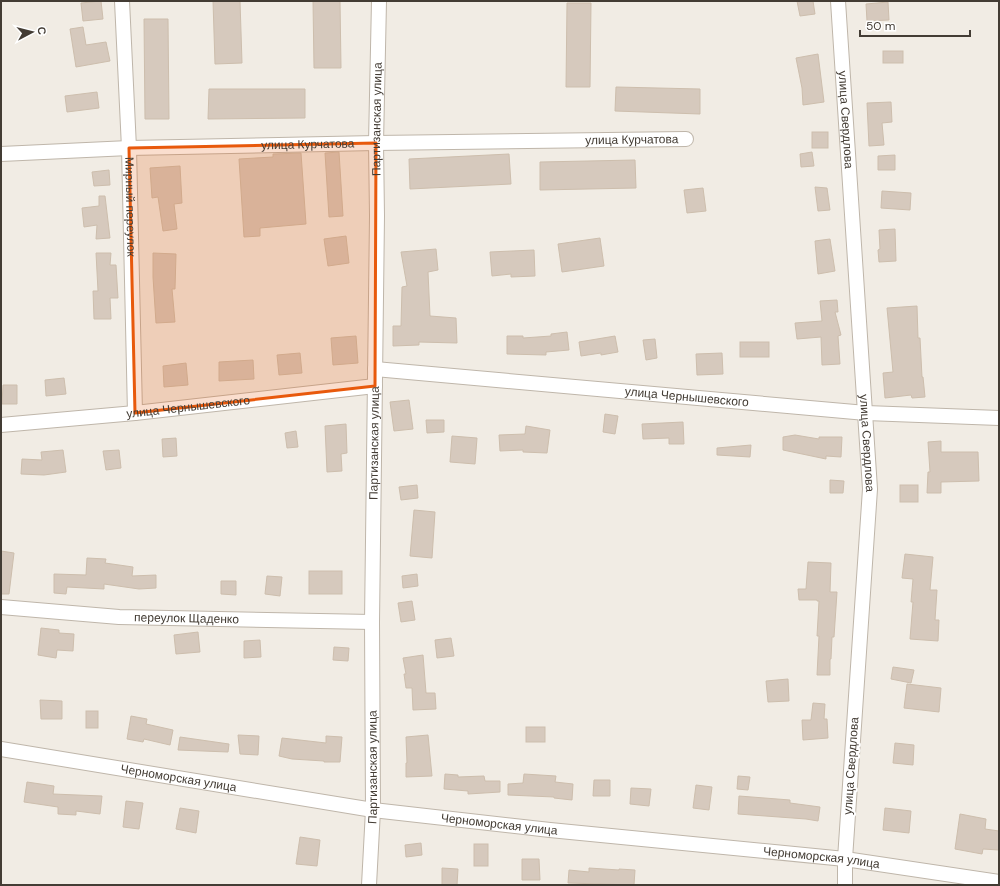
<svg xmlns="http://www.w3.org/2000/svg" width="1000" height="886" viewBox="0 0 1000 886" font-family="'DM Sans',sans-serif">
	<rect width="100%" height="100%" fill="#f1ece4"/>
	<g fill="#d6c9bd" stroke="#cdbead">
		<path d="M101 1 103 19 83 21 81 3Z"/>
		<path d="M213 1H240L242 63 215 64Z"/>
		<path d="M313 1H340L341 68H314Z"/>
		<path d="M797 1H813L815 14 800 16Z"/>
		<path d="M888 2 889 20 867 21 866 4Z"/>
		<path d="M567 3H591L590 87H566Z"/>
		<path d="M144 19H168L169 119H145Z"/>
		<path d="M83 27 86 45 106 42 110 61 76 67 70 29Z"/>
		<rect x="883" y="51" width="20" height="12"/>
		<path d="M818 54 824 102 803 105 802 88 796 58Z"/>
		<path d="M616 87 700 89V114L615 111Z"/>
		<path d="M209 89H305V118L208 119Z"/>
		<path d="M97 92 99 108 67 112 65 96Z"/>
		<path d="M891 102 892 122 882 123 884 145 869 146 867 103Z"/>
		<rect x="812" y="132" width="16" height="16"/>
		<path d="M339 152 343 216 329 217 325 153Z"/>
		<path d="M812 152 814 166 801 167 800 154Z"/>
		<path d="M301 153 306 224 260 228V236L244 237 239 159 273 157V154Z"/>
		<path d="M509 154 511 184 410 189 409 159Z"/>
		<path d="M895 155V170H878V156Z"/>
		<path d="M635 160 636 188 540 190V162Z"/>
		<path d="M180 166 182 203 174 204 177 229 163 231 158 197 152 198 150 168Z"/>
		<path d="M109 170 110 185 94 186 92 172Z"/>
		<path d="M815 187 827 188 830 210 818 211Z"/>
		<path d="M703 188 706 211 687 213 684 190Z"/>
		<path d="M882 191 911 193 910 210 881 208Z"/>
		<path d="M99 196H105L110 238 96 239 97 225 84 227 82 208 99 206Z"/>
		<path d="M895 229 896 261 879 262 878 250 880 249 879 230Z"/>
		<path d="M346 236 349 263 328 266 324 239Z"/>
		<path d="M600 238 604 266 562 272 558 244Z"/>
		<path d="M830 239 835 271 818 274 815 241Z"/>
		<path d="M436 249 438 270 428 272 430 316 456 318 457 343 419 342V345L393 346V326H401L402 287 407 286 401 252Z"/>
		<path d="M534 250 535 276 511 277V274L492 276 490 252Z"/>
		<path d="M96 253H111L110 265H116L118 298H110L111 319H94L93 291H98Z"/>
		<path d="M153 253 176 254 175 289H172L175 322 156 323 153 277Z"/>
		<path d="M837 300 838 312H835L841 335 838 336 840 364 822 365 821 337 797 339 795 323 822 321 820 301Z"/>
		<path d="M917 306 918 338H920L922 377H923L925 397 912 398 911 395 885 398 883 373 893 372 887 308Z"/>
		<path d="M567 332 569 350 546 352V355L507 354V336H523V338L551 336V334Z"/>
		<path d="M356 336 358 363 333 365 331 338Z"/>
		<path d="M615 336 618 352 601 355V353L581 356 579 342Z"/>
		<path d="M655 339 657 358 646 360 643 340Z"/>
		<rect x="740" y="342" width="29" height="15"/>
		<path d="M300 353 302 373 279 375 277 355Z"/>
		<path d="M722 353 723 374 697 375 696 354Z"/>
		<path d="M253 360 254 379 219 381V362Z"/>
		<path d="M186 363 188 385 164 387 163 366Z"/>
		<path d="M64 378 66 394 46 396 45 380Z"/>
		<path d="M3 385H17V404H2Z"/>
		<path d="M409 400 413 429 394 431 390 402Z"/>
		<path d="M605 414 618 416 615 434 603 432Z"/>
		<path d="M426 420H444V432L427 433Z"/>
		<path d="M683 422 684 444H669V438L643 439 642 424Z"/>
		<path d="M346 424 347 453 341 454 342 471 327 472 325 426Z"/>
		<path d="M526 426 550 430 547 453 523 452V450L500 451 499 435 525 434Z"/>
		<path d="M296 431 298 447 287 448 285 433Z"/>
		<path d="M795 435 819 439V437H842L841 457 826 456V459L783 450V437Z"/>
		<path d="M452 436 477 438 475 464 450 462Z"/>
		<path d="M176 438 177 456 163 457 162 439Z"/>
		<path d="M941 441V452H978L979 481 941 482V493H927L928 472H930L928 442Z"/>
		<path d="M751 445 750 457 717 455V448Z"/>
		<path d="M63 450 66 472 44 475 21 474 22 459 42 460 41 452Z"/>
		<path d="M119 450 121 468 106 470 103 451Z"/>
		<path d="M830 480 844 481 843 493H830Z"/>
		<path d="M417 485 418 498 401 500 399 487Z"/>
		<rect x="900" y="485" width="18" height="17"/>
		<path d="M414 510 435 512 432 558 410 556Z"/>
		<path d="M1 551 14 553 9 594H1Z"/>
		<path d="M905 554 933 557 930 590H937L935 620H939L938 641 910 639 913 602H911L913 579 902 578Z"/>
		<path d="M87 558 106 559 105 563 133 567 132 576 156 575V588L139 589 104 584V589L67 587 66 594 54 593V574L86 575Z"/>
		<path d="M808 562 831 563 830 592H837L834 637H832L831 659H830V675H817L819 636H817L819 601H817V600H799L798 589H806Z"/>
		<rect x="309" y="571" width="33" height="23"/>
		<path d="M417 574 418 586 403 588 402 576Z"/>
		<path d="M267 576 282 577 280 596 265 594Z"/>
		<path d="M221 581H236V595L221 594Z"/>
		<path d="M412 601 415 620 401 622 398 603Z"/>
		<path d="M41 628 59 630V633L74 634 73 651 57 650 56 658 38 655Z"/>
		<path d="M198 632 200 652 176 654 174 635Z"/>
		<path d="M451 638 454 656 437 658 435 640Z"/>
		<path d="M260 640 261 657 244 658V641Z"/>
		<path d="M334 647 349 648 348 661 333 660Z"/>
		<path d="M423 655 426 693H435L436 709 413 710 412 688H406L404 674H406L403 658Z"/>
		<path d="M893 667 914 670 911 683 891 679Z"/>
		<path d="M788 679 789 701 768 702 766 681Z"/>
		<path d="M907 684 941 688 939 712 904 708Z"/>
		<path d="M40 700 62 701V719H41Z"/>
		<path d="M813 703 825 704 824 719H827L828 738 803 740 802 720H811Z"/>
		<rect x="86" y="711" width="12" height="17"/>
		<path d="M131 716 147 719 146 724 173 730 170 745 144 739 143 742 127 739Z"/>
		<rect x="526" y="727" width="19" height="15"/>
		<path d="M238 735 259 736 258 755 240 754Z"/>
		<path d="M428 735 432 776 406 777V763H407L406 737Z"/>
		<path d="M326 736 342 737 340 762H324V761L292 759 279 756 282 738 326 743Z"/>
		<path d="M180 737 229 744 228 752 178 750Z"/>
		<path d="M895 743 914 745 913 765 893 763Z"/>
		<path d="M445 774 458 775V777L484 776 485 781H500V792L468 794V791L444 789Z"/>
		<path d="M524 774 556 776 555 782 573 784 572 800 554 798V797L508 795V784L523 783Z"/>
		<path d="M738 776 750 777 748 790 737 789Z"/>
		<path d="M594 780H610V796H593Z"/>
		<path d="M27 782 54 786 53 794 102 796 100 814 76 811V815L58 814V807L24 802Z"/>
		<path d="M696 785 712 787 709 810 693 808Z"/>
		<path d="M631 788 651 789 649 806 630 804Z"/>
		<path d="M739 796 790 800V803L820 807 818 821 806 819 738 814Z"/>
		<path d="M126 801 143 803 139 829 123 827Z"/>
		<path d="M180 808 199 811 196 833 176 829Z"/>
		<path d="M885 808 911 811 909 833 883 830Z"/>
		<path d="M960 814 986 819 985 829 999 831V850L983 849 982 854 955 849Z"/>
		<path d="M300 837 320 840 317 866 296 864Z"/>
		<path d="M421 843 422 855 406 857 405 845Z"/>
		<rect x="474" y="844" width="14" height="22"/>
		<path d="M522 859H539L540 880H522Z"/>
		<path d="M442 868 458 869 457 885H442Z"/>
		<path d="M589 868 619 870V869L635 870 634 885 568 883 569 870 589 872Z"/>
	</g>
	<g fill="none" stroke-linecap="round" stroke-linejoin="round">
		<defs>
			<g id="minor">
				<path id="s1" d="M122 1 129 148 135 413"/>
				<path id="s2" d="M838 1 870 489 845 859V885"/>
				<path id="s3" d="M1 154 129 148 376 143 686 139"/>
				<path id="s4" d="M375 369 866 413 999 418"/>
				<path id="s5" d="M1 425 135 413 375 386"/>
				<path id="s6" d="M1 607 119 617 372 622"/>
				<path id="s7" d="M1 749 373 810 550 830 845 859 999 882"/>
				<path id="s8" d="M369 885 373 810 372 622 377 216 376 143 379 1"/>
			</g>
		</defs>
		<use href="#minor" stroke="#bfb6aa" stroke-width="16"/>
		<use href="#minor" stroke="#fff" stroke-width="14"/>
	</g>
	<path fill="#e8590c" fill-opacity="0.2" stroke="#e8590c" stroke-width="3" stroke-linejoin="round" d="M376 143 375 386 135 413 129 148Z"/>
	<g text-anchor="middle" stroke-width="4" stroke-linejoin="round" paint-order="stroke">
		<g font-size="12" fill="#433c34" stroke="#fff">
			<text dy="4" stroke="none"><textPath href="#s8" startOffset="766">Партизанская улица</textPath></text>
			<text dy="4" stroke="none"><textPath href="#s2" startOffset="119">улица Свердлова</textPath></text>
			<text dy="4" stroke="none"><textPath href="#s3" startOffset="631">улица Курчатова</textPath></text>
			<text dy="4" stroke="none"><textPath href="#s3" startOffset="307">улица Курчатова</textPath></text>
			<text dy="4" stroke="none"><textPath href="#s1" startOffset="206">Мирный переулок</textPath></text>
			<text dy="4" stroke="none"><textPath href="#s4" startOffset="313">улица Чернышевского</textPath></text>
			<text dy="4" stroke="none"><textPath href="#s5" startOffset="188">улица Чернышевского</textPath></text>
			<text dy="4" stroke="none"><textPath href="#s8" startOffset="442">Партизанская улица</textPath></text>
			<text dy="4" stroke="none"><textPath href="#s2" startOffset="443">улица Свердлова</textPath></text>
			<text dy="4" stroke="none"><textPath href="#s6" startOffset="186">переулок Щаденко</textPath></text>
			<text transform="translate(851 766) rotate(-86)" y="4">улица Свердлова</text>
			<text dy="4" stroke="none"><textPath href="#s8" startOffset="118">Партизанская улица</textPath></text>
			<text dy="4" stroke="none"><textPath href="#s7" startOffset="180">Черноморская улица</textPath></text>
			<text dy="4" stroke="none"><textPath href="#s7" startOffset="504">Черноморская улица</textPath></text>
			<text dy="4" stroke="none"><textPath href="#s7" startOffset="828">Черноморская улица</textPath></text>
		</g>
	</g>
	<rect width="1000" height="886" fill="none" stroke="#433c34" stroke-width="4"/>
	<g transform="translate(32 32) rotate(83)" stroke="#ffffff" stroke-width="3" paint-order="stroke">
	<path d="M0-3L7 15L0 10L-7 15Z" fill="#433c34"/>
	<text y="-6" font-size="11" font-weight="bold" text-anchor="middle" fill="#433c34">С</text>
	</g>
	<path d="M860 30v6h110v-6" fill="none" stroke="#433c34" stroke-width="2"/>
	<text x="866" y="30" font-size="12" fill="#433c34" stroke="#ffffff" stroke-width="3" paint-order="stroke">50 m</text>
</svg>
